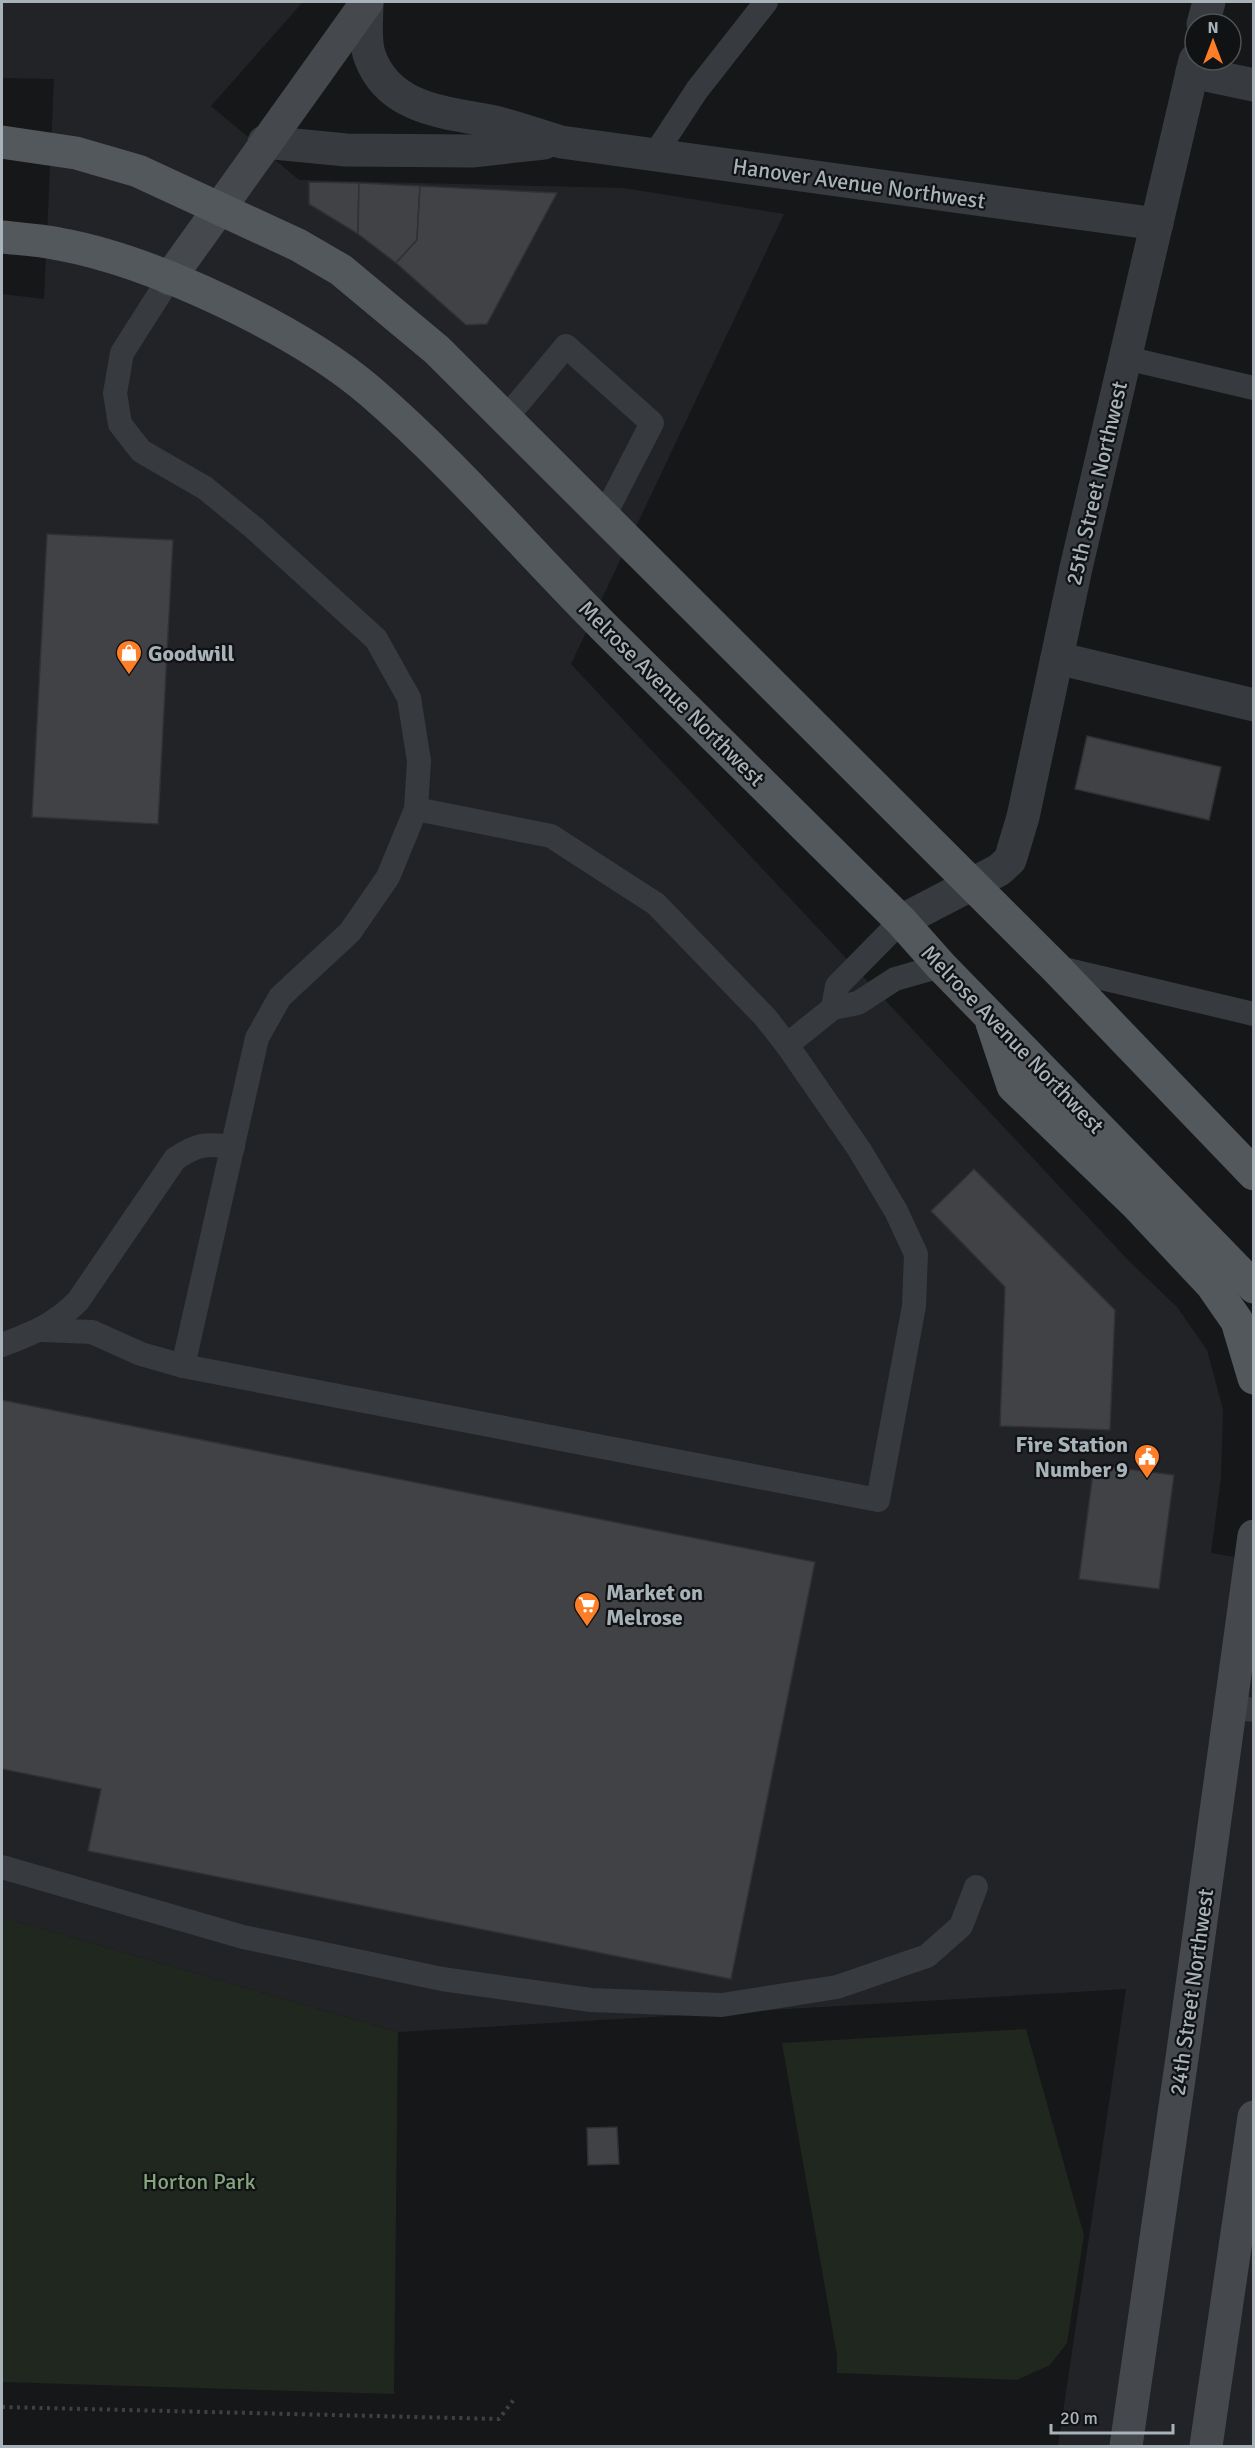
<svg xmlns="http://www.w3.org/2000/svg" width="1255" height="2448" viewBox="0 0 1255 2448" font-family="Signika,sans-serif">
	<rect width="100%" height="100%" fill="#161718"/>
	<path fill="#222326" d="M2 2H299L302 3 211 106 299 180 624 188 784 214 571 664 1129 1261 1177 1307 1207 1350 1223 1409 1221 1478 1211 1553 1254 1560 1253 2446H1058L1126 1989 398 2032 2 1917V294L44 299 54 79 2 78Z"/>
	<g fill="#1f271e">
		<path d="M2 1917 398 2032 394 2394 2 2382Z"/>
		<path d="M1026 2029 1084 2235 1067 2343 1050 2365 1017 2380 837 2373V2356L782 2043Z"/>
	</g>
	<g fill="#404246" stroke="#303135" stroke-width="1.5">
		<path d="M309 182 359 183 358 234 309 204Z"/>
		<path d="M359 183 420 186 417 240 396 263 358 234Z"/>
		<path d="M420 186 557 193 487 324 466 325 396 263 417 240Z"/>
		<path d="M47 534 173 540 158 824 32 817Z"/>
		<path d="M1087 736 1221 767 1209 820 1075 789Z"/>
		<path d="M974 1169 1115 1310 1110 1430 1000 1426 1005 1287 931 1211Z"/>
		<path d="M2 1400 815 1562 731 1979 88 1851 101 1789 2 1769Z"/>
		<path d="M1094 1465 1174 1475 1159 1589 1079 1579Z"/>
		<path d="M617 2127 619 2164 588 2165 587 2128Z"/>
	</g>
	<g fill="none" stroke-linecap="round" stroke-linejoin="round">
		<g stroke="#3d4145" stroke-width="4" stroke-dasharray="3 4.5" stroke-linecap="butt">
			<path d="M2 2407 499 2419 515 2398"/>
			<path d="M1253 2412 1254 2411"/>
		</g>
		<g stroke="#373a3e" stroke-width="24">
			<path d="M655 154 697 90 766 2"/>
			<path d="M169 279 122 353 115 393 120 424 141 451 205 488 254 528 376 639 409 698 419 761 416 809 551 836 656 904 765 1017 787 1045 833 1008 858 1003 895 979 941 966"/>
			<path d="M1126 358 1254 388"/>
			<path d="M505 419 566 346 652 423 603 518"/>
			<path d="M416 809 388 877 350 932 280 997 257 1038 183 1366 878 1500 914 1306 916 1254 896 1211 859 1149 787 1045"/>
			<path d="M1055 967 1254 1014"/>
			<path d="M833 1008 837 986 901 921"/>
			<path d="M42 1330 92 1332 141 1354 183 1366"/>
			<path d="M2 1345C33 1333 53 1326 78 1301L175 1159C197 1144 206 1143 233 1147"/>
			<path d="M1231 1707 1254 1710"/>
			<path d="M2 1867 243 1937 442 1979 591 2000 722 2005 837 1987 927 1956 961 1926 976 1887"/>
		</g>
		<g stroke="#373a3e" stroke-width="33">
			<path d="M367 2C367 18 364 42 370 57 389 109 444 112 490 121 514 126 537 135 561 142L1157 224"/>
			<path d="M1203 24 1209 2"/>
			<path d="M1192 72 1254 85"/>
			<path d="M264 142 346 150 472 151 544 143"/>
			<path d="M1057 658 1254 705"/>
			<path d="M901 921 999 870 1010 860 1023 817 1076 568 1195 60"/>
		</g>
		<g stroke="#45494e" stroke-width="33">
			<path d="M169 279 367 2"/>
			<path d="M1126 2446 1183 2051 1254 1536"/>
			<path d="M1206 2446 1254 2117"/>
		</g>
		<g stroke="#53585d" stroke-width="33">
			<path d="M2 142 76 153 138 171 298 245 341 270 437 350 1055 967 1254 1174"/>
			<path d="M2 237C21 239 40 240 59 244 153 261 299 330 371 392 459 468 534 558 616 639 711 734 806 827 901 921L941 966 1254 1287"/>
			<path d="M992 1023 1013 1086 1135 1203 1212 1285 1237 1321 1254 1378"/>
		</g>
	</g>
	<defs>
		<symbol id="shop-pin" viewBox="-11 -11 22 30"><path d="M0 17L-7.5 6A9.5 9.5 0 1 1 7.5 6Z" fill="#fe7e28" stroke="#111213"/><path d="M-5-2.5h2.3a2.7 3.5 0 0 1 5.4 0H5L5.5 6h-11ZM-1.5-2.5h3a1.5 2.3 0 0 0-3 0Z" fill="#fff"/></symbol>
		<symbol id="civic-pin" viewBox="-11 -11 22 30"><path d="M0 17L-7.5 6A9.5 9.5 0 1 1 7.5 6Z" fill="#fe7e28" stroke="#111213"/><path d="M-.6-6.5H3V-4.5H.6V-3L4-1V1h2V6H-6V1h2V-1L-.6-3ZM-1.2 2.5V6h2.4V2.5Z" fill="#fff"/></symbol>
		<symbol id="supermarket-pin" viewBox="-11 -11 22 30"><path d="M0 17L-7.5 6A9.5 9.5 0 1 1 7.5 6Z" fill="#fe7e28" stroke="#111213"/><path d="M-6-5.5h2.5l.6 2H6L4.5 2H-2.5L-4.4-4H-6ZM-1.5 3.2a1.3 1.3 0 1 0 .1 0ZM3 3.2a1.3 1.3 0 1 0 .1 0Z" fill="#fff"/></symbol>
	</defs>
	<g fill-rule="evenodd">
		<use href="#shop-pin" x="114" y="638" width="30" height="40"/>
		<use href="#civic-pin" x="1132" y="1442" width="30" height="40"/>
		<use href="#supermarket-pin" x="572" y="1590" width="30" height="40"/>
	</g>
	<g text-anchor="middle" stroke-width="4.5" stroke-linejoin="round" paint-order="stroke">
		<g font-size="22" fill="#a7b2b9" stroke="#111213">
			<text transform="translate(859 183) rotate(8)" y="8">Hanover Avenue Northwest</text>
			<text transform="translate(1096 483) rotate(-77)" y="8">25th Street Northwest</text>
			<text transform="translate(672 693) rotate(45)" y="8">Melrose Avenue Northwest</text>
			<text transform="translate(1013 1039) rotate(46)" y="8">Melrose Avenue Northwest</text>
			<text transform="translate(1191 1992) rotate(-82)" y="8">24th Street Northwest</text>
		</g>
		<g font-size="22" font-weight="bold" fill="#a7b2b9" stroke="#111213" text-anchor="start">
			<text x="148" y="661">Goodwill</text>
			<text x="1128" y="1452" text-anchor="end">Fire Station<tspan x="1128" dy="25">Number 9</tspan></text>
			<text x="606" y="1600">Market on<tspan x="606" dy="25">Melrose</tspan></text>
		</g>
		<g font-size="22" fill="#85a67d" stroke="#111213">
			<text x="199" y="2189">Horton Park</text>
		</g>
	</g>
	<rect width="1255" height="2448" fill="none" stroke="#a7b2b9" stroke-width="6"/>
	<g transform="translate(1213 42)"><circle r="28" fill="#111213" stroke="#4d5255" stroke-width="1.5"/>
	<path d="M0-4.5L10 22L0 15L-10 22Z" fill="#fe7e28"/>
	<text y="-9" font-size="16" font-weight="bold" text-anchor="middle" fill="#a7b2b9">N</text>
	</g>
	<path d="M1051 2424v9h122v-9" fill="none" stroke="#a7b2b9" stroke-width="3"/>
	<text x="1060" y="2424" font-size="18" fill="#a7b2b9" stroke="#111213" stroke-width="4.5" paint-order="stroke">20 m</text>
</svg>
